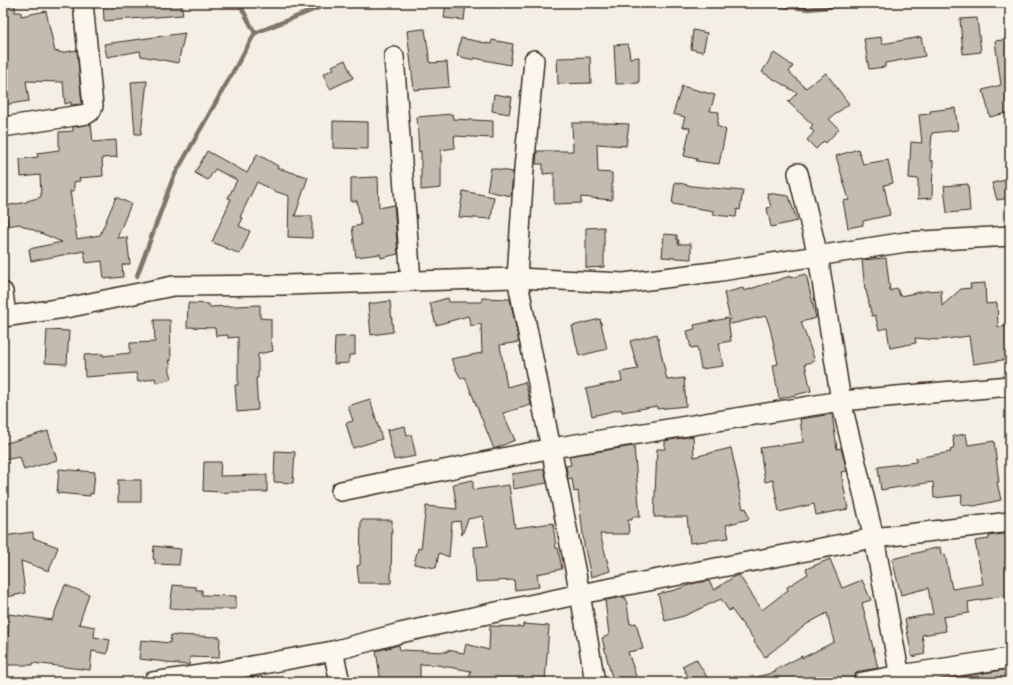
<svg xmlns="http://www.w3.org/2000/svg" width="1013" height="685" viewBox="0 0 1013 685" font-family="Caveat,sans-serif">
	<rect width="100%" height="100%" fill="#f3efe4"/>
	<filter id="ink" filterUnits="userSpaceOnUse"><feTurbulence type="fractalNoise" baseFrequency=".025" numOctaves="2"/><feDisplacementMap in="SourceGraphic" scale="8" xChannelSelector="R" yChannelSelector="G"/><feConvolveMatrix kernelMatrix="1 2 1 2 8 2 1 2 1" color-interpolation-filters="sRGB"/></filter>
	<g filter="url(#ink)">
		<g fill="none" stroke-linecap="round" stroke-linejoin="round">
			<g stroke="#817468" stroke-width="4.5">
				<path d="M239 3 255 33"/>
				<path d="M757 3 808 9 867 3"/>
				<path d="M137 276 173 178 255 33 331 3"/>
			</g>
		</g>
		<g fill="#c3bbb0" stroke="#3b2a1e">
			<path d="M3 3H15V12H21V16L46 11 55 52 59 51 60 53 77 50 82 104 71 105V102L65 104 63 82 26 81 29 101 3 105Z"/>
			<path d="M103 3H181L183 15 104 21Z"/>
			<path d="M446 3H466L464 20 444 18Z"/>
			<path d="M977 18 981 52 963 54 960 19Z"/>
			<path d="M422 29H425L430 63 447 62 449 87 414 90 407 31Z"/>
			<path d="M693 30 707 33 703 52 691 49Z"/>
			<path d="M185 33 178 63 141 56 140 51 107 57 104 44Z"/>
			<path d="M881 37 882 44 921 37 925 56 885 63V67L869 69 864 39Z"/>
			<path d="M461 38 491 44 492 40 513 44 510 65 474 58V60L457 56Z"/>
			<path d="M1010 39V112L990 117 983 90 1001 85 995 41Z"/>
			<path d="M628 44 630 58 639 57V83L616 84 614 45Z"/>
			<path d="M774 53 793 66 789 72 806 88 826 73 849 104 829 119 839 129 826 143 824 141 816 149 807 140 814 132 810 128 813 125 788 102 797 93 762 72Z"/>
			<path d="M590 57 591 83 558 84 557 58Z"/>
			<path d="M345 60 353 78 330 89 323 74 334 69 332 66Z"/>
			<path d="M147 81 141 134H135L131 82Z"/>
			<path d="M682 86 715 95 710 111 719 112 717 126 726 130 719 164 696 161 697 159 684 156 690 128 682 127 685 117 673 114Z"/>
			<path d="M494 94 512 97 509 114 492 111Z"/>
			<path d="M955 108 958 130 932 133 930 158V161H933L932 198 918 199V179L909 178 911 142 922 143 919 115 930 114V111Z"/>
			<path d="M452 114 453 119 493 121V138L454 136 455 148 441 150V188L421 190V151L419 152 417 117Z"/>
			<path d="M333 121 368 122V149L333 148Z"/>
			<path d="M572 123H607L629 124 626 146 597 144 598 172 612 173V200L581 197V203L554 204V173L543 174V164H536L537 151H573Z"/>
			<path d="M91 124 93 142 116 140 117 157 102 158 103 176 79 178 80 181 74 182V191H70L77 239 100 235 116 197 131 204 117 238 127 237 130 264 122 265 123 277 104 279 102 261 86 263 84 251 31 261 29 249 62 242 19 224 8 226 5 206 27 202V201L41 197 40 175 21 177 20 159 38 157 37 153 59 150V132L73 131V127Z"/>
			<path d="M858 149 863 164 888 160 893 183 884 185 890 215 863 221V225L848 228 843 201 849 200 836 156Z"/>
			<path d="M207 151 247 173 257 154 278 166 277 168 308 177 295 216H312V238L288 237 289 196 274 191 257 182 240 217 243 218 239 226 250 231 240 254 212 242 231 199 228 198 237 180 215 169 208 180 195 173Z"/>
			<path d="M491 168 513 172 511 196 487 191Z"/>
			<path d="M378 177 379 208 394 205 398 254 381 258 380 254 356 257 352 227 361 225 357 201H351V178Z"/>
			<path d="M1010 179V198L997 200 992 183Z"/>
			<path d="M675 182 692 186 743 191 740 210 737 209 736 217 713 215 714 211 672 204Z"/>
			<path d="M968 184 970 211 947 213 944 186Z"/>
			<path d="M463 191 494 197 491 219 459 217Z"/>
			<path d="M767 193 789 196 797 221 771 227 767 208 771 207Z"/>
			<path d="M604 227V267L586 268V228Z"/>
			<path d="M664 234 677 235V240H679L678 244H691V259L662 257Z"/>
			<path d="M886 258 890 291 897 288 900 296 925 291 941 290 942 306 961 289 971 288 970 284 985 283 986 304 997 303 998 327 1010 326V359L973 364 969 336 939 340 915 338 916 343 890 348 887 328 879 330 875 315 872 316 866 290H865L862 260Z"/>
			<path d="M806 274 816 318 801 322 815 361 805 364 811 391 779 399 773 365 778 364 770 328 766 316 731 324 724 293 743 288 744 291 790 276V278Z"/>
			<path d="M448 298 449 302H482V298L510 299 519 342 500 345 507 387 525 382 531 405 503 413 515 440 494 449 465 377 461 379 451 359 482 353 481 324 471 326 468 316 436 325 430 303Z"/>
			<path d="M390 301 393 332 371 335 368 304Z"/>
			<path d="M188 303 209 304V307L260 305V318L271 319V338L273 351 258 354V378H256L258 410 237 412 235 385H238V337L228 338V335L216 336 215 328 187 327Z"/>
			<path d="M728 318 731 341 719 343 723 366 701 369 697 347 691 348 687 331 695 329 694 325Z"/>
			<path d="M600 319 607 349 579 356 572 326Z"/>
			<path d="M154 320H170L171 361 169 360 171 367H169L172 379 156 383 155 378 138 382 136 373 85 377 84 355 103 354V356L130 353V343L155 342Z"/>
			<path d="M47 330 69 331 67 364 45 363Z"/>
			<path d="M657 334 667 380 684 378 686 406 657 409V406L622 412 621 409 592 416 586 389 622 381 620 372 638 369 630 341Z"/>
			<path d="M355 336V355H349V363L334 364 335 337Z"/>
			<path d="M370 399 382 439 353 448 346 423 353 421 348 406Z"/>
			<path d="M832 414 837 449 841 448 847 471 841 472 848 509 816 515 814 504 779 512 773 480 765 482 760 448 803 442 800 419Z"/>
			<path d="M405 426 407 436 411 434 416 456 394 460 387 430Z"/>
			<path d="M48 431 57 460 24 470 20 457 3 460V444Z"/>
			<path d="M966 434 968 445 994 441 999 482H997L1001 500 974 506 961 504 962 495 934 498 933 482 881 490 878 467 916 462V458L951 452 950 450 953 449V447H954L953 440H954L953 436Z"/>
			<path d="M693 436 694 457 714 452 731 448 739 485H738L743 509 746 508 749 519 726 525 729 538 690 543 687 517H654L657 449H665V441Z"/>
			<path d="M634 446 640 517H632V520H628L629 534H600L610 571 591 577 584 544 578 491 574 492 572 478 568 479 566 466 571 465 569 456Z"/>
			<path d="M275 451 295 452 293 483 274 482Z"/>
			<path d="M204 462H221L220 476 267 475V492H229L221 493V492L203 491Z"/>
			<path d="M59 469 95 472 93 494 90 493V496L57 493Z"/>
			<path d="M544 469 547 483 513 489 512 474Z"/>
			<rect x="118" y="480" width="23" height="22"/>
			<path d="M473 480V490L509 485 515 528 553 523 556 548H558L562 569 537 574 539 587 515 590 514 580 476 582 474 547 488 546 483 516 468 519 462 535 460 521 452 522 449 557 439 553 436 568 414 564 418 548 421 549 426 506 457 509 453 484Z"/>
			<path d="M361 520H392L391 583H359L357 566 360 565Z"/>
			<path d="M33 532V538L58 547 49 571 21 561 25 593 3 598V536Z"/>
			<path d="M1010 533V595L968 602 969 613 943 617 946 631 922 635 925 654 912 657 905 619 933 614 928 588 901 595 892 559 940 547 941 555 945 554 952 589 983 584 975 541 989 539V536Z"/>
			<path d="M154 546 181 549 179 565 155 564V559H153Z"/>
			<path d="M830 559 842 588 862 580 871 600 862 603 878 668 861 671 856 673 853 678 852 682H820L819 677 808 682H753L752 678 776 672 775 670 802 656V658L834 642 827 613 807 624 765 657 754 642 755 641 731 609 729 611 721 599 684 616 665 621 658 594 675 590 695 583 709 581 714 590 735 576 739 575 762 610 788 590 787 587 808 574 806 569Z"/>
			<path d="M65 585 89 594 79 624 95 627 94 637 110 640 107 654 92 651 90 670 33 663V665H6V650H8L9 614 52 620Z"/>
			<path d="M173 585 196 587V590H202V595L236 596V609H195L194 610 170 608Z"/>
			<path d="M624 597V598H626L630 624 636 623 643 649 628 652 638 682H614L610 671 602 638 609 635 605 600Z"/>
			<path d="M523 624 549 626 545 682H468L471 671 437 665 420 664V682H381L376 651 399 645 400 650 447 652V650L464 653 466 644 489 650 490 626 523 627Z"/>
			<path d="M171 635 176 636V635L220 637 219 658 190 657 189 665 167 663V662L139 659 141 640 170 643Z"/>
			<path d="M696 659 710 682H691L682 666Z"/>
			<path d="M1010 669V682H953V679L959 677Z"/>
		</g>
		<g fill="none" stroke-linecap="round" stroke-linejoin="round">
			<defs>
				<g id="minor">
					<path d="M394 57 411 281"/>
					<path d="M534 60 524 169 517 278 580 594 595 682"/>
					<path d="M3 127 87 114 91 111 93 106 83 3"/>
					<path d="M798 173 818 256 841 401 874 538 901 682"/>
					<path d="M3 292 6 316"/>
					<path d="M3 317 71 307 173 286 285 285 517 278 624 283 721 271 906 242 1010 236"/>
					<path d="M341 491 552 448 841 401 1010 386"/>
					<path d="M333 651 340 682"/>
					<path d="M153 682 214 673 333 651 400 633 580 594 874 538 1010 522"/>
					<path d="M863 682 900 675 1010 658"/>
				</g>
			</defs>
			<use href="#minor" stroke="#3b2a1e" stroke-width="22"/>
			<use href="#minor" stroke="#fbf7ec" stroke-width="19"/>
		</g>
	</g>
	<rect width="1013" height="685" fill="none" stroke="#fbf7ec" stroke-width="16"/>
	<rect x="8" y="8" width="997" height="669" fill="none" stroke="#3b2a1e" stroke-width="1.5" filter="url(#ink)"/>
</svg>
